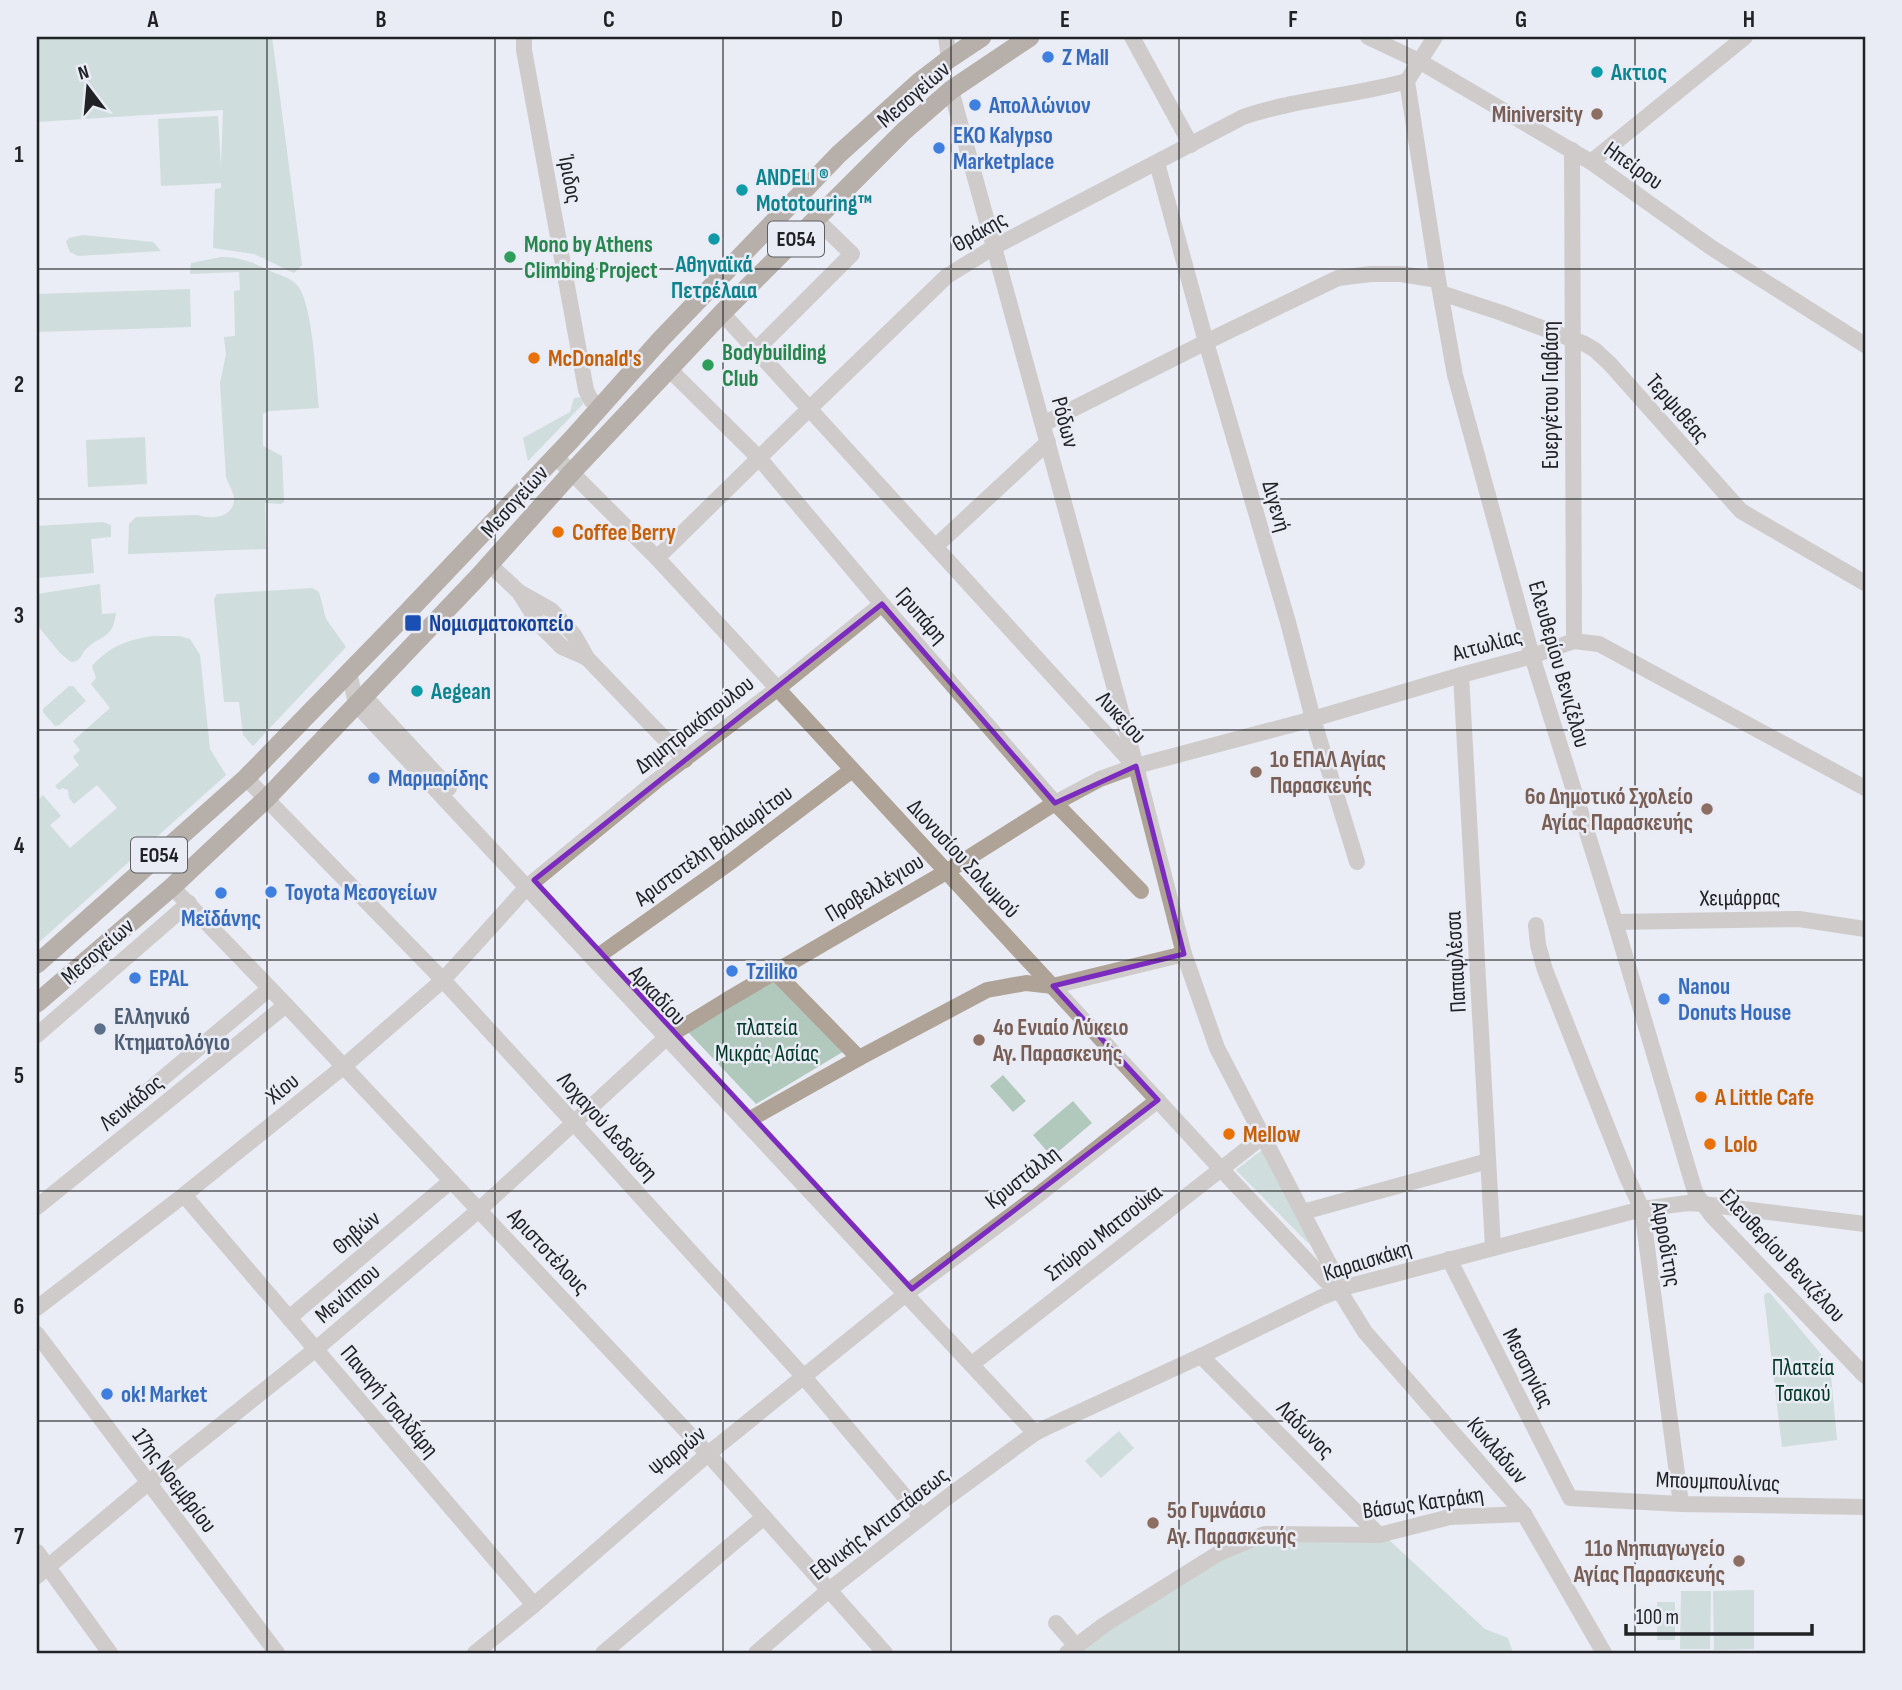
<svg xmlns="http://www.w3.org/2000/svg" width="1902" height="1690" viewBox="0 0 1902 1690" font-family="'Sofia Sans Condensed',sans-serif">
	<rect width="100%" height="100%" fill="#eaecf5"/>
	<g fill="#b0c9bc">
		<path d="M37 37H272L302 265 294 273 254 254 213 248 215 189 221 188V183L161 186 158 119 218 116 221 167 223 110 37 122Z"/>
		<path d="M83 235 153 242 161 251 78 256 70 252 66 242 69 238Z"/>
		<path d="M221 257C239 257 253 262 268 270 278 275 290 277 297 285 313 302 316 382 319 408L269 411 263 414V446L282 456 284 502 281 504 265 503 266 549 128 554 129 524 136 517 198 515C211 520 234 518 234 499 234 492 228 484 226 477L220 383 226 354 224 337 235 336 234 291 240 290 239 272 190 274 191 263Z"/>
		<path d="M190 289 191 327 37 332V294Z"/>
		<path d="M583 397V404L528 461 523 438 570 412 574 398Z"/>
		<path d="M145 437 147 484 88 487 86 440Z"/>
		<path d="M103 522 111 525V537L91 539 94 573 37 578V526Z"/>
		<path d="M100 584 102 614 116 613C115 619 114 625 111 630 105 638 94 641 87 648 80 655 82 661 71 662L61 654 37 625V594Z"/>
		<path d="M312 588 319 592 326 619 346 647 253 746 243 735 239 702H224L214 599 217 594Z"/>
		<path d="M153 636H180L190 639 200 655 210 749 226 775 37 944V801L43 795 61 816 50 825 70 848 117 808 97 785 74 804 69 798 68 790 63 788 59 790 55 786 79 765 73 757 80 750 73 741 110 708 91 684 96 678 92 666C110 646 127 640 153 636Z"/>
		<path d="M69 686H73L86 701 59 725 55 726 43 712V709Z"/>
		<path d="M773 977 846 1050 756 1104 688 1032Z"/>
		<path d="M1003 1075 1026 1101 1013 1112 990 1086Z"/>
		<path d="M1073 1101 1092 1123 1052 1157 1033 1135Z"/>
		<path d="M1262 1150 1312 1240 1308 1243 1236 1170Z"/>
		<path d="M1766 1293H1770L1830 1365 1837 1440 1782 1447 1764 1296Z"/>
		<path d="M1119 1431 1134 1448 1101 1478 1085 1461Z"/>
		<path d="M1388 1539 1485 1629 1508 1638 1513 1653H1079L1102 1634 1211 1564 1268 1541Z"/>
		<path d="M1754 1590V1649L1714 1650 1713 1591Z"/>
		<path d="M1681 1591H1711L1710 1649H1680Z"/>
		<rect x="1657" y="1602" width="18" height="38"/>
	</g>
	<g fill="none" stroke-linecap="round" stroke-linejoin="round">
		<g stroke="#aea396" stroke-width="16">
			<path d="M524 37V50L586 390 591 400 600 408"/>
			<path d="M946 37 949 59"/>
			<path d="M1132 37 1191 145"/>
			<path d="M1368 37 1419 61 1591 162 1712 248 1865 345"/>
			<path d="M1435 37 1407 81 1438 280 1455 375 1532 656 1615 922 1693 1185 1696 1194 1712 1216 1865 1376"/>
			<path d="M951 90 1136 766 1184 954 1217 1048 1336 1277 1339 1290 1365 1332 1524 1514 1604 1653"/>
			<path d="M1572 150 1574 641"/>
			<path d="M1591 162 1745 37"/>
			<path d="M1157 163 1206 342 1288 622 1313 719 1357 862"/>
			<path d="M1441 293 1502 313 1585 344 1595 350 1610 364 1741 511 1865 583"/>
			<path d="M722 313 1134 765"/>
			<path d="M756 350 852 254 816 219"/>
			<path d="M669 369 759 458 882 604 1055 803 1141 891"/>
			<path d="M1043 424 1206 342 1338 278 1371 274H1401L1438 280"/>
			<path d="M555 456 657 558 1221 1169 1326 1281 1339 1290"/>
			<path d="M935 547 1048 442"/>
			<path d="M657 558 809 409 947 276 994 247 1243 117C1296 99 1353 96 1407 81"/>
			<path d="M489 564 519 592 539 624 562 647 587 658"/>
			<path d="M519 592 551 610 574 635 587 658 685 760"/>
			<path d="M349 672 356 704 1035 1433"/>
			<path d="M1461 675 1493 1247"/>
			<path d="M364 696 449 788"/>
			<path d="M246 778 443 980 574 1123 804 1377 922 1517"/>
			<path d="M172 887 286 1005 708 1454 885 1653"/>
			<path d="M1615 922 1799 919 1865 929"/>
			<path d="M1536 925 1538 945 1545 970 1627 1177 1642 1209 1681 1504"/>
			<path d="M601 954 729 863 852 770"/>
			<path d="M774 971 859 1058"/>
			<path d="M37 1035 189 903"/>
			<path d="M125 1110 269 989"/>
			<path d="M745 1122 859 1058 987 990 1026 983 1053 986 1184 954"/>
			<path d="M184 1195 534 1605"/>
			<path d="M37 1207 286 1005"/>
			<path d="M1303 1212 1488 1161"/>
			<path d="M1449 1259 1570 1498 1681 1504 1865 1507"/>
			<path d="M37 1308 184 1195 343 1067 443 980 527 887 656 781 777 689 882 604"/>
			<path d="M289 1318 451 1181"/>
			<path d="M37 1334 277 1653"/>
			<path d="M1201 1356 1379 1535"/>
			<path d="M972 1364 1262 1137"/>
			<path d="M37 1552 110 1653"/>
			<path d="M37 1576 149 1482 316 1349 479 1210 667 1037 727 1000 946 872 1055 803 1100 779 1136 766 1313 719 1461 675 1532 656 1574 641 1599 644 1865 788"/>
			<path d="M1056 1623 1070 1639"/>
			<path d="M475 1653 534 1605 708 1454 912 1289 1033 1199 1158 1100"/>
			<path d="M603 1653 764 1517"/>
			<path d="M756 1653 829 1590 945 1499 1035 1433 1045 1428 1201 1356 1322 1297 1350 1286 1642 1209 1688 1203 1703 1204 1865 1224"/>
			<path d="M1067 1653 1104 1625 1219 1553 1265 1534 1379 1535 1450 1517 1524 1514"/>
		</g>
		<g stroke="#7a664e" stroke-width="19">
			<path d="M37 964 246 778 401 619 571 440 661 339 839 154 919 82 949 59 982 37"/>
			<path d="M37 1003 172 887 267 798 478 577 572 472 722 313 904 131 951 90 1030 37"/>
		</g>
	</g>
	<path d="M0 0H1902V1690H0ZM882 604 1055 803 1136 766 1184 954 1053 986 1158 1100 912 1289 534 880Z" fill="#eaecf5" fill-opacity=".55" fill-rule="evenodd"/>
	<path fill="none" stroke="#7b2cbf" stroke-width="5" stroke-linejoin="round" d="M882 604 1055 803 1136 766 1184 954 1053 986 1158 1100 912 1289 534 880Z"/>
	<path fill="none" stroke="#212225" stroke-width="2" stroke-opacity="0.55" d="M267 37V1653M495 37V1653M723 37V1653M951 37V1653M1179 37V1653M1407 37V1653M1635 37V1653M37 269H1865M37 499H1865M37 730H1865M37 960H1865M37 1191H1865M37 1421H1865"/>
	<g fill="#3f7fe0" stroke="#eaecf5" stroke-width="2.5">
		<circle cx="1048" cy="57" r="7"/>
		<circle cx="975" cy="105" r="7"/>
		<circle cx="939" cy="148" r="7"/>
		<circle cx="374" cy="778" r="7"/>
		<circle cx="271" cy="892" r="7"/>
		<circle cx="221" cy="893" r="7"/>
		<circle cx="732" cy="971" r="7"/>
		<circle cx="135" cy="978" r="7"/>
		<circle cx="1664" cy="999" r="7"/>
		<circle cx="107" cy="1394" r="7"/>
	</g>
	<g fill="#0f9aa8" stroke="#eaecf5" stroke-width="2.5">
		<circle cx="1597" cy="72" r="7"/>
		<circle cx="742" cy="190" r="7"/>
		<circle cx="714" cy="239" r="7"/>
		<circle cx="417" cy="691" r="7"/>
	</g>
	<g fill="#8d6e63" stroke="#eaecf5" stroke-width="2.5">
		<circle cx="1597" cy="114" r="7"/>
		<circle cx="1256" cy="772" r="7"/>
		<circle cx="1707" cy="809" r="7"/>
		<circle cx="979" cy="1040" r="7"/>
		<circle cx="1153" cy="1523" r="7"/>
		<circle cx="1739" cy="1561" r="7"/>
	</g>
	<g fill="#2e9e5b" stroke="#eaecf5" stroke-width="2.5">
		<circle cx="510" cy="257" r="7"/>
		<circle cx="708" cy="365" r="7"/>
	</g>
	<g fill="#e8710a" stroke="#eaecf5" stroke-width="2.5">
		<circle cx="534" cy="358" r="7"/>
		<circle cx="558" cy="532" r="7"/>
		<circle cx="1701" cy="1097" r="7"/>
		<circle cx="1229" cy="1134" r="7"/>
		<circle cx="1710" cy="1144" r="7"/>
	</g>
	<rect fill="#1a4fb4" stroke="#eaecf5" stroke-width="2.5" x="404" y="614" width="18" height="18" rx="3.5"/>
	<circle fill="#5c6f8a" stroke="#eaecf5" stroke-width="2.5" cx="100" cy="1029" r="7"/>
	<g text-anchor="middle" stroke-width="5" stroke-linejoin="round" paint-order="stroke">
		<g fill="#eaecf5" stroke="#5d5f63" stroke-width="2">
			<rect x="768" y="221.5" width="56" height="35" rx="5"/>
			<rect x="131" y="837.5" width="56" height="35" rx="5"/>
		</g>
		<g font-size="21" font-weight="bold" fill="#212225">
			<text x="796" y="246">ΕΟ54</text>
			<text x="159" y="862">ΕΟ54</text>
		</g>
		<g font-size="23" font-weight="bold" fill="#366cbe" stroke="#eaecf5" text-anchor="start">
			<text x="1062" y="65">Z Mall</text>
			<text x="989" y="113">Απολλώνιον</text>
			<text x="953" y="143">EKO Kalypso<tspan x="953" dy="26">Marketplace</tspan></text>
			<text x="388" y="786">Μαρμαρίδης</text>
			<text x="285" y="900">Toyota Μεσογείων</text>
			<text x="221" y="926" text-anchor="middle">Μεϊδάνης</text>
			<text x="746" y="979">Tziliko</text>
			<text x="149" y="986">EPAL</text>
			<text x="1678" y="994">Nanou<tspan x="1678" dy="26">Donuts House</tspan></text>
			<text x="121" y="1402">ok! Market</text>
		</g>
		<g font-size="23" font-weight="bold" fill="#0d838f" stroke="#eaecf5" text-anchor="start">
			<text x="1611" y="80">Ακτιος</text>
			<text x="756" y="185">ANDELI ®<tspan x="756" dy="26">Mototouring™</tspan></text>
			<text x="714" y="272" text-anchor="middle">Αθηναϊκά<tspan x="714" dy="26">Πετρέλαια</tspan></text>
			<text x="431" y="699">Aegean</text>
		</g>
		<g font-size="23" fill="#212225" stroke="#eaecf5">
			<text transform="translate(913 94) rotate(-41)" y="8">Μεσογείων</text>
			<text transform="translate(1634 165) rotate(35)" y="8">Ηπείρου</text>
			<text transform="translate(571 179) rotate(80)" y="8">Ίριδος</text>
			<text transform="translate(979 231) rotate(-30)" y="8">Θράκης</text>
			<text transform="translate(1550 395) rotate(-90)" y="8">Ευεργέτου Γιαβάση</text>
			<text transform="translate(1678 408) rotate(49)" y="8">Τερψιθέας</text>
			<text transform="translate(1066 422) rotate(75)" y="8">Ρόδων</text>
			<text transform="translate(514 501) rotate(-48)" y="8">Μεσογείων</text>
			<text transform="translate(1277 506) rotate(74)" y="8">Διγενή</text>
			<text transform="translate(922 615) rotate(49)" y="8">Γρυπάρη</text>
			<text transform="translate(1487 644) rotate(-15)" y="8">Αιτωλίας</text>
			<text transform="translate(1560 664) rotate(74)" y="8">Ελευθερίου Βενιζέλου</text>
			<text transform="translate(1122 717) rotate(47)" y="8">Λυκείου</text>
			<text transform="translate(694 724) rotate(-38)" y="8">Δημητρακόπουλου</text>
			<text transform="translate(713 845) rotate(-36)" y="8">Αριστοτέλη Βαλαωρίτου</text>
			<text transform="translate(964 858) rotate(47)" y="8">Διονυσίου Σολωμού</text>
			<text transform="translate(874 887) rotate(-31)" y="8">Προβελλέγιου</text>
			<text transform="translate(1740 897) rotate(-1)" y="8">Χειμάρρας</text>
			<text transform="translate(97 951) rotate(-41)" y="8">Μεσογείων</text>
			<text transform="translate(1455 962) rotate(-93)" y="8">Παπαφλέσσα</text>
			<text transform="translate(658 995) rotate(47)" y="8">Αρκαδίου</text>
			<text transform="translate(282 1088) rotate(-39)" y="8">Χίου</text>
			<text transform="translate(131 1102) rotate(-39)" y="8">Λευκάδος</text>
			<text transform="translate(608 1126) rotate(48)" y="8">Λοχαγού Δεδούση</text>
			<text transform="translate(1022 1177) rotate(-38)" y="8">Κρυστάλλη</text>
			<text transform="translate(356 1232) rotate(-40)" y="8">Θηβών</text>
			<text transform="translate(1103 1232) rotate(-38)" y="8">Σπύρου Ματσούκα</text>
			<text transform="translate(1667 1244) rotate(80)" y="8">Αφροδίτης</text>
			<text transform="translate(549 1251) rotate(47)" y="8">Αριστοτέλους</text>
			<text transform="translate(1783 1255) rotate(47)" y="8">Ελευθερίου Βενιζέλου</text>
			<text transform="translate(1367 1260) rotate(-17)" y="8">Καραισκάκη</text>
			<text transform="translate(347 1293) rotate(-41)" y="8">Μενίππου</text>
			<text transform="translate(1529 1368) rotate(63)" y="8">Μεσσηνίας</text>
			<text transform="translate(390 1401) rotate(50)" y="8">Παναγή Τσαλδάρη</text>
			<text transform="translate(1306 1429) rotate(45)" y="8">Λάδωνος</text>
			<text transform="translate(1498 1450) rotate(49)" y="8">Κυκλάδων</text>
			<text transform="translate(677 1451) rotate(-40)" y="8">Ψαρρών</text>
			<text transform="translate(175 1480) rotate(53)" y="8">17ης Νοεμβρίου</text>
			<text transform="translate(1718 1481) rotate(2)" y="8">Μπουμπουλίνας</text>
			<text transform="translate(1423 1502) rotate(-8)" y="8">Βάσως Κατράκη</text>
			<text transform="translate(879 1523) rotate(-38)" y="8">Εθνικής Αντιστάσεως</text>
		</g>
		<g font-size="23" font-weight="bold" fill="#785e54" stroke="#eaecf5" text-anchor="end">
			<text x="1583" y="122">Miniversity</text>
			<text x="1270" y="767" text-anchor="start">1ο ΕΠΑΛ Αγίας<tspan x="1270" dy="26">Παρασκευής</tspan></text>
			<text x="1693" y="804">6ο Δημοτικό Σχολείο<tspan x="1693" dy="26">Αγίας Παρασκευής</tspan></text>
			<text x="993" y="1035" text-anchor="start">4ο Ενιαίο Λύκειο<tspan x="993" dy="26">Αγ. Παρασκευής</tspan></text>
			<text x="1167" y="1518" text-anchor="start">5ο Γυμνάσιο<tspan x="1167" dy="26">Αγ. Παρασκευής</tspan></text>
			<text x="1725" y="1556">11ο Νηπιαγωγείο<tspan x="1725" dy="26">Αγίας Παρασκευής</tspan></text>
		</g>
		<g font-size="23" font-weight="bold" fill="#27864d" stroke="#eaecf5" text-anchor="start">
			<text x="524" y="252">Mono by Athens<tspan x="524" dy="26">Climbing Project</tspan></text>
			<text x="722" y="360">Bodybuilding<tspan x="722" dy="26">Club</tspan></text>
		</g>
		<g font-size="23" font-weight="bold" fill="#c56008" stroke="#eaecf5" text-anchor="start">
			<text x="548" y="366">McDonald's</text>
			<text x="572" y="540">Coffee Berry</text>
			<text x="1715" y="1105">A Little Cafe</text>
			<text x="1243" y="1142">Mellow</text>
			<text x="1724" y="1152">Lolo</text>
		</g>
		<g font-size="23" font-weight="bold" fill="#164399" stroke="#eaecf5" text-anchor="start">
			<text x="429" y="631">Νομισματοκοπείο</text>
		</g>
		<g font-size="23" font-weight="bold" fill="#4e5e75" stroke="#eaecf5" text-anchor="start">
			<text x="114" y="1024">Ελληνικό<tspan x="114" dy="26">Κτηματολόγιο</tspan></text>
		</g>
		<g font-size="23" fill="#013825" stroke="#eaecf5">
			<text x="767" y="1035">πλατεία<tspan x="767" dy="26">Μικράς Ασίας</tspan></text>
			<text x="1803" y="1375">Πλατεία<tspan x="1803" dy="26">Τσακού</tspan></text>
		</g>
	</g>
	<rect width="1902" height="1690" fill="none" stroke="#eaecf5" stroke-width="77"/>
	<g transform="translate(88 88) rotate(344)" stroke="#eaecf5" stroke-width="5" paint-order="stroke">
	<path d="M0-5L12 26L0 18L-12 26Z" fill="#212225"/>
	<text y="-10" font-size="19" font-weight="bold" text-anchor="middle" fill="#212225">N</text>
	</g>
	<path d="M1626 1624v10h186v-10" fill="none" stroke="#212225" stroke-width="3.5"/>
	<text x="1636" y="1624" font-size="21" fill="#212225" stroke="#eaecf5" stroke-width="5" paint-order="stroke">100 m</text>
	<rect x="38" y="38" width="1826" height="1614" fill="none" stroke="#212225" stroke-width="2.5"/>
	<g font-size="23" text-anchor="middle" font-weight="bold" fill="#212225">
		<text x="153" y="27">A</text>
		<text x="381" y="27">B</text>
		<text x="609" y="27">C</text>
		<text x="837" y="27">D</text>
		<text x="1065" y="27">E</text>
		<text x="1293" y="27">F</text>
		<text x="1521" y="27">G</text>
		<text x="1749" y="27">H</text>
		<text x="19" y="162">1</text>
		<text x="19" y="392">2</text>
		<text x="19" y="623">3</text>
		<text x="19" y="853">4</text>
		<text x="19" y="1083">5</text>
		<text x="19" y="1314">6</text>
		<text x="19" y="1544">7</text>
	</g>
</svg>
